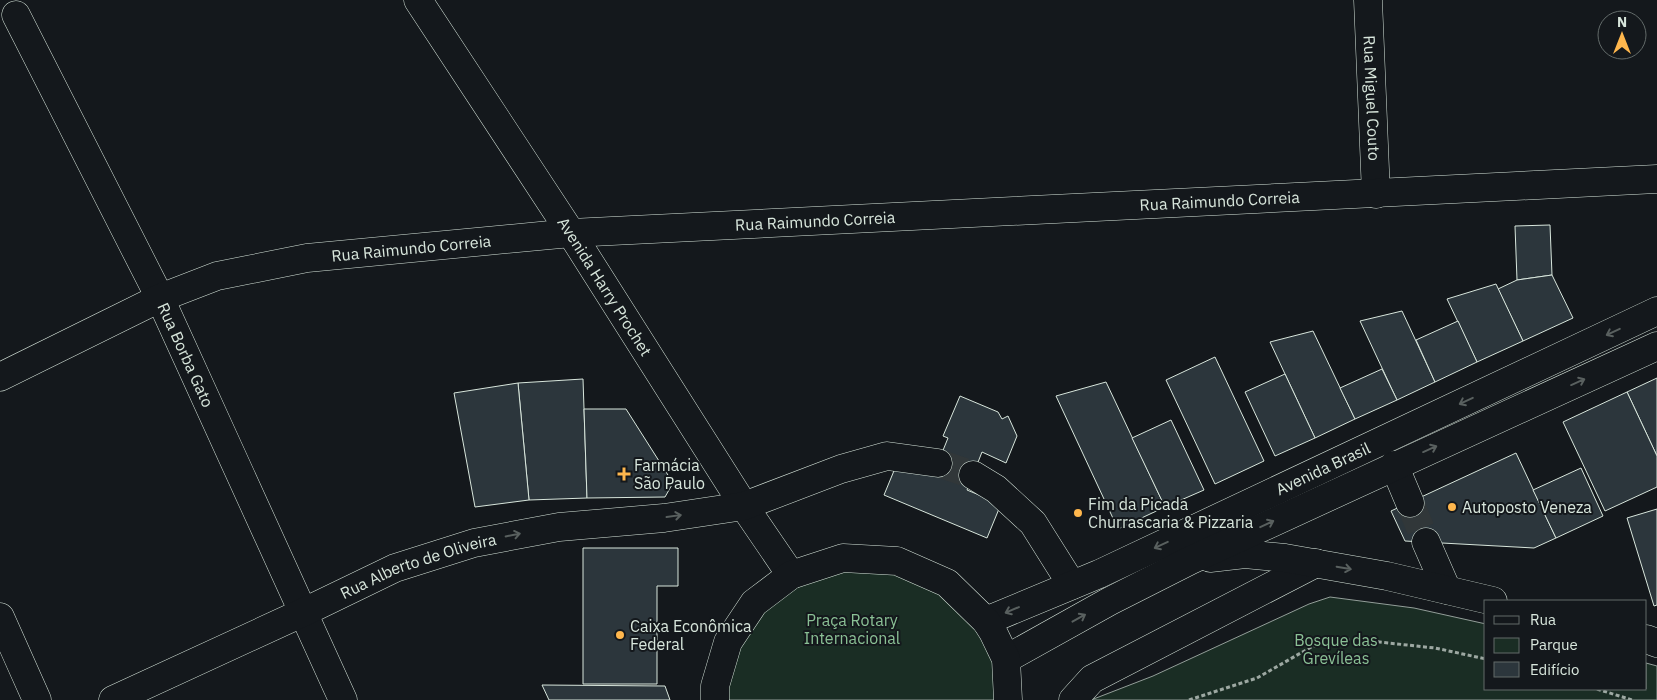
<svg xmlns="http://www.w3.org/2000/svg" width="1657" height="700" viewBox="0 0 1657 700" font-family="'IBM Plex Sans',sans-serif">
	<rect width="100%" height="100%" fill="#14181c"/>
	<g fill="#1a2d24" stroke="#939e99">
		<path d="M897 561 986 621 1008 700H715L728 642 791 575Z"/>
		<path d="M1330 597 1414 608 1486 624V689H1646V663L1657 666V700H1091L1153 676 1309 604Z"/>
	</g>
	<g fill="#2c363c" stroke="#d8e6dc">
		<path d="M1550 225 1552 275 1517 280 1515 226Z"/>
		<path d="M1552 275 1573 318 1523 341 1498 289 1517 280Z"/>
		<path d="M1496 284 1523 341 1477 362 1447 299Z"/>
		<path d="M1402 311 1435 382 1397 400 1360 321Z"/>
		<path d="M1458 321 1477 362 1435 382 1416 340Z"/>
		<path d="M1313 331 1355 419 1315 438 1270 342Z"/>
		<path d="M1215 357 1264 461 1215 484 1166 380Z"/>
		<path d="M1382 369 1397 400 1355 419 1340 388Z"/>
		<path d="M1285 374 1315 438 1275 456 1245 392Z"/>
		<path d="M1657 378V456L1627 392Z"/>
		<path d="M583 379 587 498 529 500 518 383Z"/>
		<path d="M1106 382 1165 507 1118 529 1056 396Z"/>
		<path d="M518 383 529 500 475 507 454 393Z"/>
		<path d="M1627 392 1657 456V487L1605 511 1563 422Z"/>
		<path d="M960 396 998 412 1002 419 1008 416 1017 436 1006 463 982 452 967 490 1001 504 987 538 884 495 898 461 933 475 948 438 943 436Z"/>
		<path d="M584 409H626L673 483 665 497 587 498Z"/>
		<path d="M1171 420 1204 490 1165 507 1132 438Z"/>
		<path d="M1516 453 1556 538 1534 548 1405 541 1391 511Z"/>
		<path d="M1581 468 1603 516 1556 538 1533 490Z"/>
		<path d="M1657 509V605L1654 606 1627 518Z"/>
		<path d="M583 548H678V586H657V684H583Z"/>
		<path d="M542 685 665 686 670 700H549Z"/>
	</g>
	<g fill="none" stroke-linecap="round" stroke-linejoin="round">
		<g stroke="#313739" stroke-width="28" stroke-dasharray="28 14" stroke-linecap="butt">
			<path d="M938 463 973 475"/>
			<path d="M1410 503 1426 542"/>
		</g>
		<defs>
			<g id="minor">
				<path id="s1" d="M418 0 571 233 744 506 791 575"/>
				<path id="s2" d="M1368 0 1376 194"/>
				<path id="s3" d="M16 15 160 298 343 700"/>
				<path id="s4" d="M0 377 160 298 217 276 307 258 571 233 1657 179"/>
				<path d="M1394 465 1410 503"/>
				<path d="M973 475 996 489 1033 523 1072 585"/>
				<path d="M1426 542 1447 590"/>
				<path d="M0 617 37 700"/>
				<path id="s5" d="M113 700 304 612 395 568 474 543 559 527 664 518 744 506 841 469 887 456 938 463"/>
				<path d="M1073 700 1092 679 1316 563"/>
			</g>
			<g id="major">
				<path d="M1210 558 1245 554 1285 558 1387 576 1493 601"/>
				<path id="s6" d="M986 621 1099 574 1657 311"/>
				<path d="M1646 639 1657 643"/>
				<path d="M1006 659 1110 601 1191 560 1657 346"/>
				<path d="M715 700V686L728 642 754 603 791 575 843 558 897 561 947 583 986 621 993 632 1006 659 1008 700"/>
			</g>
		</defs>
		<use href="#minor" stroke="#d8e6dc" stroke-width="29"/>
		<use href="#major" stroke="#d8e6dc" stroke-width="29"/>
		<g stroke="#9da8a2" stroke-width="3" stroke-dasharray="4 2.5" stroke-linecap="butt">
			<path d="M1597 689 1632 700"/>
			<path d="M1189 700 1257 678 1313 646 1351 639 1435 648 1486 659"/>
		</g>
		<use href="#minor" stroke="#14181c" stroke-width="28"/>
		<use href="#major" stroke="#14181c" stroke-width="28"/>
	</g>
	<defs><path id="oneway-shaft" d="M-6 0H5M1.5-3L5.5 0L1.5 3" fill="none" stroke-width="1.6" stroke-linecap="round" stroke-linejoin="round" transform="scale(1.25)"/></defs>
	<g stroke="#59605f">
		<use href="#oneway-shaft" transform="translate(1613 332) rotate(155)"/>
		<use href="#oneway-shaft" transform="translate(1578 382) rotate(-24)"/>
		<use href="#oneway-shaft" transform="translate(1466 401) rotate(155)"/>
		<use href="#oneway-shaft" transform="translate(1430 449) rotate(-24)"/>
		<use href="#oneway-shaft" transform="translate(674 516) rotate(-8)"/>
		<use href="#oneway-shaft" transform="translate(1267 524) rotate(-25)"/>
		<use href="#oneway-shaft" transform="translate(513 535) rotate(-11)"/>
		<use href="#oneway-shaft" transform="translate(1161 545) rotate(155)"/>
		<use href="#oneway-shaft" transform="translate(1344 568) rotate(10)"/>
		<use href="#oneway-shaft" transform="translate(1012 610) rotate(157)"/>
		<use href="#oneway-shaft" transform="translate(1079 618) rotate(-29)"/>
	</g>
	<g fill="#ffb74d" stroke="#14181c" stroke-width="2">
		<path d="M621.5 466.5h5v5h5v5h-5v5h-5v-5h-5v-5h5z"/>
		<circle cx="1452" cy="507" r="5"/>
		<circle cx="1078" cy="513" r="5"/>
		<circle cx="620" cy="635" r="5"/>
	</g>
	<g text-anchor="middle" stroke-width="4" stroke-linejoin="round" paint-order="stroke">
		<g font-size="16" fill="#d8e6dc" stroke="#14181c">
			<text dy="6" stroke="none"><textPath href="#s2" startOffset="98">Rua Miguel Couto</textPath></text>
			<text dy="6" stroke="none"><textPath href="#s4" startOffset="1246">Rua Raimundo Correia</textPath></text>
			<text dy="6" stroke="none"><textPath href="#s4" startOffset="841">Rua Raimundo Correia</textPath></text>
			<text dy="6" stroke="none"><textPath href="#s4" startOffset="436">Rua Raimundo Correia</textPath></text>
			<text dy="6" stroke="none"><textPath href="#s1" startOffset="342">Avenida Harry Prochet</textPath></text>
			<text dy="6" stroke="none"><textPath href="#s3" startOffset="380">Rua Borba Gato</textPath></text>
			<text dy="6" stroke="none"><textPath href="#s6" startOffset="370">Avenida Brasil</textPath></text>
			<text dy="6" stroke="none"><textPath href="#s5" startOffset="334">Rua Alberto de Oliveira</textPath></text>
		</g>
		<g font-size="16" fill="#d8e6dc" stroke="#14181c" text-anchor="start">
			<text x="634" y="471">Farmácia<tspan x="634" dy="18">São Paulo</tspan></text>
			<text x="1088" y="510">Fim da Picada<tspan x="1088" dy="18">Churrascaria &amp; Pizzaria</tspan></text>
			<text x="1462" y="513">Autoposto Veneza</text>
			<text x="630" y="632">Caixa Econômica<tspan x="630" dy="18">Federal</tspan></text>
		</g>
		<g font-size="16" fill="#8ac095" stroke="#14181c">
			<text x="852" y="626">Praça Rotary<tspan x="852" dy="18">Internacional</tspan></text>
			<text x="1336" y="646">Bosque das<tspan x="1336" dy="18">Grevíleas</tspan></text>
		</g>
	</g>
	<rect x="1484" y="600" width="162" height="90" fill="#14181c" stroke="#626a69"/>
	<rect x="1494" y="616" width="25" height="8" fill="#14181c" stroke="#626a69"/>
	<text x="1530" y="625" font-size="15" fill="#d8e6dc">Rua</text>
	<rect x="1494" y="638" width="25" height="15" fill="#1a2d24" stroke="#626a69"/>
	<text x="1530" y="650" font-size="15" fill="#d8e6dc">Parque</text>
	<rect x="1494" y="662" width="25" height="15" fill="#2c363c" stroke="#626a69"/>
	<text x="1530" y="675" font-size="15" fill="#d8e6dc">Edifício</text>
	<g transform="translate(1622 35)"><circle r="24" fill="#14181c" stroke="#626a69"/>
	<path d="M0-4L9 19L0 12L-9 19Z" fill="#ffb74d"/>
	<text y="-8" font-size="14" font-weight="bold" text-anchor="middle" fill="#d8e6dc">N</text>
	</g>
</svg>
